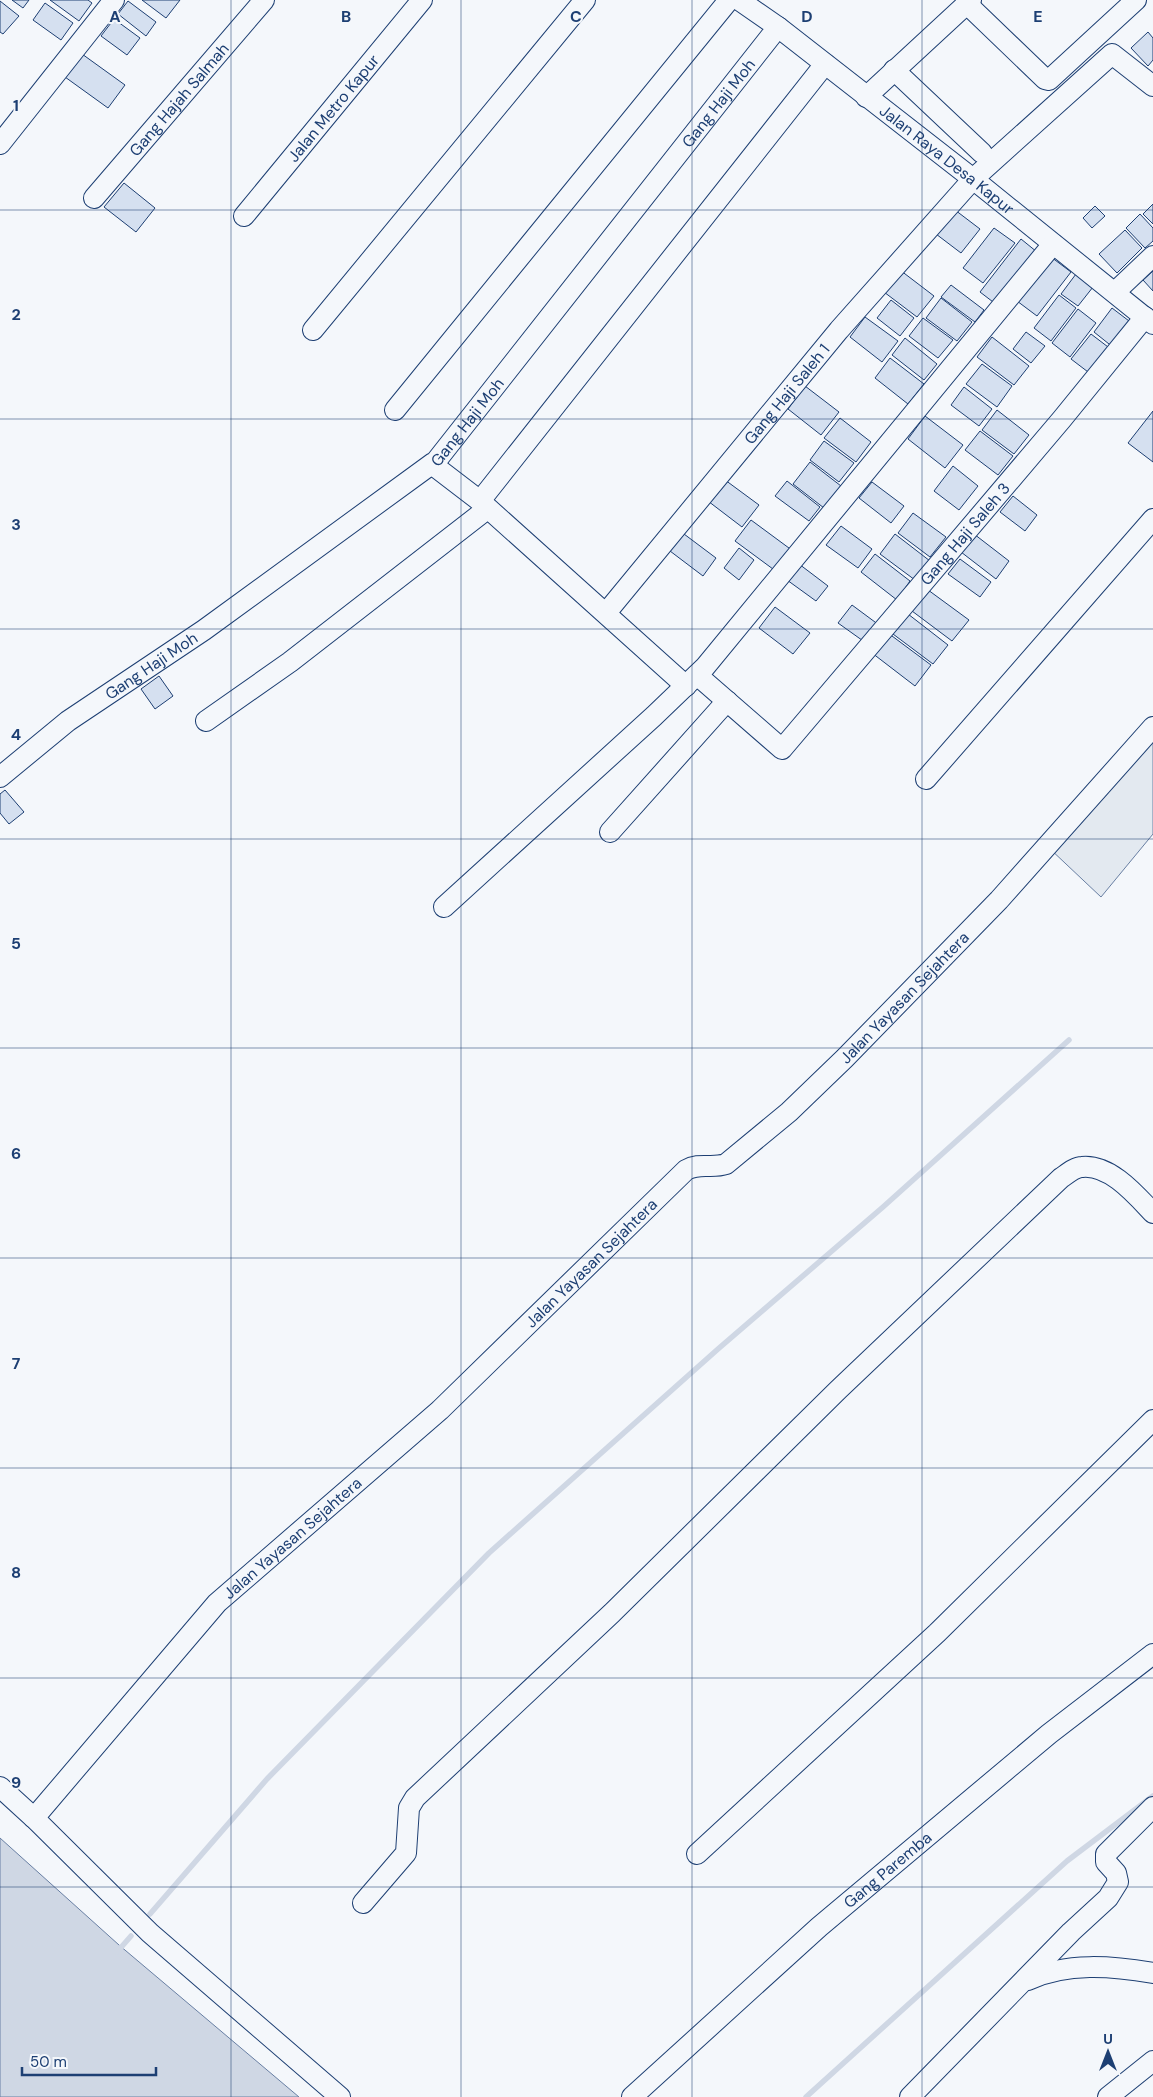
<svg xmlns="http://www.w3.org/2000/svg" width="1153" height="2097" viewBox="0 0 1153 2097" font-family="'DM Sans',sans-serif">
	<rect width="100%" height="100%" fill="#f4f7fb"/>
	<path fill="#e3e9f0" stroke="#687fa3" d="M1153 720V834L1101 897 1048 847Z"/>
	<path fill="#cfd7e4" stroke="#687fa3" d="M0 1838 119 1945 299 2097H0Z"/>
	<g fill="none" stroke-linecap="round" stroke-linejoin="round">
		<g stroke="#cfd7e4" stroke-width="5.5">
			<path d="M150 1914 267 1779 489 1553 718 1349 883 1207 1069 1040"/>
			<path d="M117 1952 131 1936"/>
			<path d="M806 2097 1067 1861 1153 1796"/>
		</g>
	</g>
	<g fill="#d5e0f0" stroke="#1d3f73">
		<path d="M12 0H29L23 8Z"/>
		<path d="M50 0H88L92 3 79 21Z"/>
		<path d="M142 0H180L166 18Z"/>
		<path d="M0 1 19 16 3 34 0 32Z"/>
		<path d="M128 1 156 22 146 36 118 14Z"/>
		<path d="M45 3 73 23 61 40 33 20Z"/>
		<path d="M114 19 140 38 127 55 101 36Z"/>
		<path d="M1148 32 1153 38V60L1148 66 1131 48Z"/>
		<path d="M82 54 125 85 108 108 65 77Z"/>
		<path d="M124 183 155 208 136 232 104 207Z"/>
		<path d="M1153 204V224L1143 214Z"/>
		<path d="M1095 206 1105 216 1092 228 1083 218Z"/>
		<path d="M955 210 980 229 961 253 936 234Z"/>
		<path d="M1140 214 1153 228V241L1145 248 1126 228Z"/>
		<path d="M994 228 1015 243 983 283 963 268Z"/>
		<path d="M1125 230 1142 248 1117 273 1099 254Z"/>
		<path d="M1021 239 1037 252 997 305 980 292Z"/>
		<path d="M1051 257 1071 272 1037 316 1017 301Z"/>
		<path d="M896 267 934 296 917 317 880 289Z"/>
		<path d="M1153 271V291L1143 280Z"/>
		<path d="M1076 274 1093 287 1078 306 1061 294Z"/>
		<path d="M951 285 984 310 975 322 941 297Z"/>
		<path d="M1059 295 1076 308 1051 341 1034 328Z"/>
		<path d="M941 298 972 322 957 341 926 318Z"/>
		<path d="M891 300 914 318 900 336 877 318Z"/>
		<path d="M1112 308 1133 324 1114 348 1094 332Z"/>
		<path d="M1078 309 1096 323 1070 357 1052 343Z"/>
		<path d="M865 317 898 341 882 362 850 337Z"/>
		<path d="M923 318 953 340 938 358 909 336Z"/>
		<path d="M1026 332 1045 346 1031 363 1013 349Z"/>
		<path d="M1091 334 1112 350 1092 375 1071 359Z"/>
		<path d="M992 337 1029 366 1014 385 977 357Z"/>
		<path d="M905 338 937 364 924 380 892 355Z"/>
		<path d="M890 358 924 384 908 404 875 378Z"/>
		<path d="M982 364 1012 386 997 407 966 384Z"/>
		<path d="M805 386 839 412 821 435 788 409Z"/>
		<path d="M964 387 992 409 979 426 951 405Z"/>
		<path d="M997 410 1029 435 1014 454 982 430Z"/>
		<path d="M1153 411V462L1128 443Z"/>
		<path d="M925 416 963 445 945 468 908 439Z"/>
		<path d="M840 418 871 442 856 462 824 438Z"/>
		<path d="M980 431 1013 456 998 475 965 450Z"/>
		<path d="M824 441 854 463 839 482 810 460Z"/>
		<path d="M810 462 841 486 824 508 793 484Z"/>
		<path d="M953 466 978 486 959 510 934 491Z"/>
		<path d="M721 477 759 505 742 527 704 498Z"/>
		<path d="M787 481 820 507 809 521 775 496Z"/>
		<path d="M872 482 904 506 891 523 859 498Z"/>
		<path d="M1013 496 1037 515 1025 531 1000 512Z"/>
		<path d="M913 513 946 537 930 557 898 533Z"/>
		<path d="M751 520 793 551 777 572 735 541Z"/>
		<path d="M841 526 872 549 858 568 826 545Z"/>
		<path d="M684 534 716 558 703 576 670 551Z"/>
		<path d="M895 534 930 561 915 580 880 554Z"/>
		<path d="M974 534 1009 561 996 579 961 552Z"/>
		<path d="M739 548 754 560 739 580 724 568Z"/>
		<path d="M875 554 910 581 897 600 861 572Z"/>
		<path d="M960 559 991 582 980 597 948 574Z"/>
		<path d="M799 564 828 586 816 601 787 580Z"/>
		<path d="M924 587 969 620 952 641 908 608Z"/>
		<path d="M852 605 879 625 866 643 838 623Z"/>
		<path d="M775 607 810 633 793 654 759 628Z"/>
		<path d="M908 614 948 645 933 664 893 634Z"/>
		<path d="M888 633 931 665 915 686 872 653Z"/>
		<path d="M159 676 173 696 155 709 141 689Z"/>
		<path d="M5 790 24 812 9 824 0 813V794Z"/>
	</g>
	<g fill="none" stroke-linecap="round" stroke-linejoin="round">
		<defs>
			<g id="minor">
				<path id="s1" d="M739 0 778 27 973 179 1153 324"/>
				<path d="M967 4 1045 79 1049 80 1136 0"/>
				<path d="M894 70 982 153"/>
				<path d="M866 97 971 0"/>
				<path d="M0 144 114 0"/>
				<path id="s2" d="M94 198 264 0"/>
				<path id="s3" d="M244 216 422 0"/>
				<path d="M1115 292 1153 256"/>
				<path d="M313 330 585 0"/>
				<path d="M395 410 729 0"/>
				<path d="M433 465 480 501 686 686"/>
				<path d="M480 501 825 64"/>
				<path id="s4" d="M606 613 839 330 973 179 1112 54 1153 86"/>
				<path id="s5" d="M697 675 782 749 1062 419 1145 317"/>
				<path d="M206 721 290 662 487 509"/>
				<path id="s6" d="M0 777 68 721 204 630 433 463V465L778 27"/>
				<path d="M926 779 1153 519"/>
				<path d="M610 832 727 701"/>
				<path d="M444 907 654 716 705 667 1053 244"/>
				<path d="M0 1787 34 1818 150 1933 340 2097"/>
				<path id="s7" d="M34 1818 217 1603 440 1410 686 1170C700 1162 711 1169 726 1164L789 1112 845 1058 999 900 1153 727"/>
				<path d="M697 1854 937 1633 1153 1420"/>
				<path d="M363 1903 406 1853 409 1808 415 1798 612 1613 838 1390 1061 1178C1067 1174 1075 1167 1082 1167 1110 1164 1136 1195 1153 1213"/>
				<path d="M1028 1980C1067 1962 1112 1966 1153 1973"/>
				<path id="s8" d="M632 2097 819 1927 1049 1734 1153 1654"/>
				<path d="M910 2097 1071 1932 1108 1898 1118 1882 1116 1873 1106 1862V1854L1153 1807"/>
				<path d="M1108 2097 1153 2061"/>
			</g>
		</defs>
		<use href="#minor" stroke="#1d3f73" stroke-width="22"/>
		<use href="#minor" stroke="#f4f7fb" stroke-width="20"/>
	</g>
	<path fill="none" stroke="#1d3f73" stroke-width="1" stroke-opacity="0.55" d="M231 0V2097M461 0V2097M692 0V2097M922 0V2097M0 210H1153M0 419H1153M0 629H1153M0 839H1153M0 1048H1153M0 1258H1153M0 1468H1153M0 1678H1153M0 1887H1153"/>
	<g text-anchor="middle" stroke-width="4" stroke-linejoin="round" paint-order="stroke">
		<g font-size="16" fill="#1d3f73" stroke="#f4f7fb">
			<text dy="6" stroke="none"><textPath href="#s2" startOffset="130">Gang Hajah Salmah</textPath></text>
			<text dy="6" stroke="none"><textPath href="#s6" startOffset="998">Gang Haji Moh</textPath></text>
			<text dy="6" stroke="none"><textPath href="#s3" startOffset="140">Jalan Metro Kapur</textPath></text>
			<text dy="6" stroke="none"><textPath href="#s1" startOffset="262">Jalan Raya Desa Kapur</textPath></text>
			<text dy="6" stroke="none"><textPath href="#s4" startOffset="284">Gang Haji Saleh 1</textPath></text>
			<text dy="6" stroke="none"><textPath href="#s6" startOffset="592">Gang Haji Moh</textPath></text>
			<text dy="6" stroke="none"><textPath href="#s5" startOffset="395">Gang Haji Saleh 3</textPath></text>
			<text dy="6" stroke="none"><textPath href="#s6" startOffset="188">Gang Haji Moh</textPath></text>
			<text dy="6" stroke="none"><textPath href="#s7" startOffset="1206">Jalan Yayasan Sejahtera</textPath></text>
			<text dy="6" stroke="none"><textPath href="#s7" startOffset="788">Jalan Yayasan Sejahtera</textPath></text>
			<text dy="6" stroke="none"><textPath href="#s7" startOffset="382">Jalan Yayasan Sejahtera</textPath></text>
			<text dy="6" stroke="none"><textPath href="#s8" startOffset="342">Gang Paremba</textPath></text>
		</g>
	</g>
	<g font-size="16" text-anchor="middle" font-weight="bold" fill="#1d3f73" stroke="#f4f7fb" stroke-width="4" stroke-linejoin="round" paint-order="stroke">
		<text x="115" y="22">A</text>
		<text x="346" y="22">B</text>
		<text x="576" y="22">C</text>
		<text x="807" y="22">D</text>
		<text x="1038" y="22">E</text>
		<text x="16" y="111">1</text>
		<text x="16" y="320">2</text>
		<text x="16" y="530">3</text>
		<text x="16" y="740">4</text>
		<text x="16" y="949">5</text>
		<text x="16" y="1159">6</text>
		<text x="16" y="1369">7</text>
		<text x="16" y="1578">8</text>
		<text x="16" y="1788">9</text>
	</g>
	<g transform="translate(1108 2052)" stroke="#f4f7fb" stroke-width="4" paint-order="stroke">
	<path d="M0-4L9 19L0 12L-9 19Z" fill="#1d3f73"/>
	<text y="-8" font-size="14" font-weight="bold" text-anchor="middle" fill="#1d3f73">U</text>
	</g>
	<path d="M22 2067v8h134v-8" fill="none" stroke="#1d3f73" stroke-width="2.5"/>
	<text x="30" y="2067" font-size="15" fill="#1d3f73" stroke="#f4f7fb" stroke-width="4" paint-order="stroke">50 m</text>
</svg>
